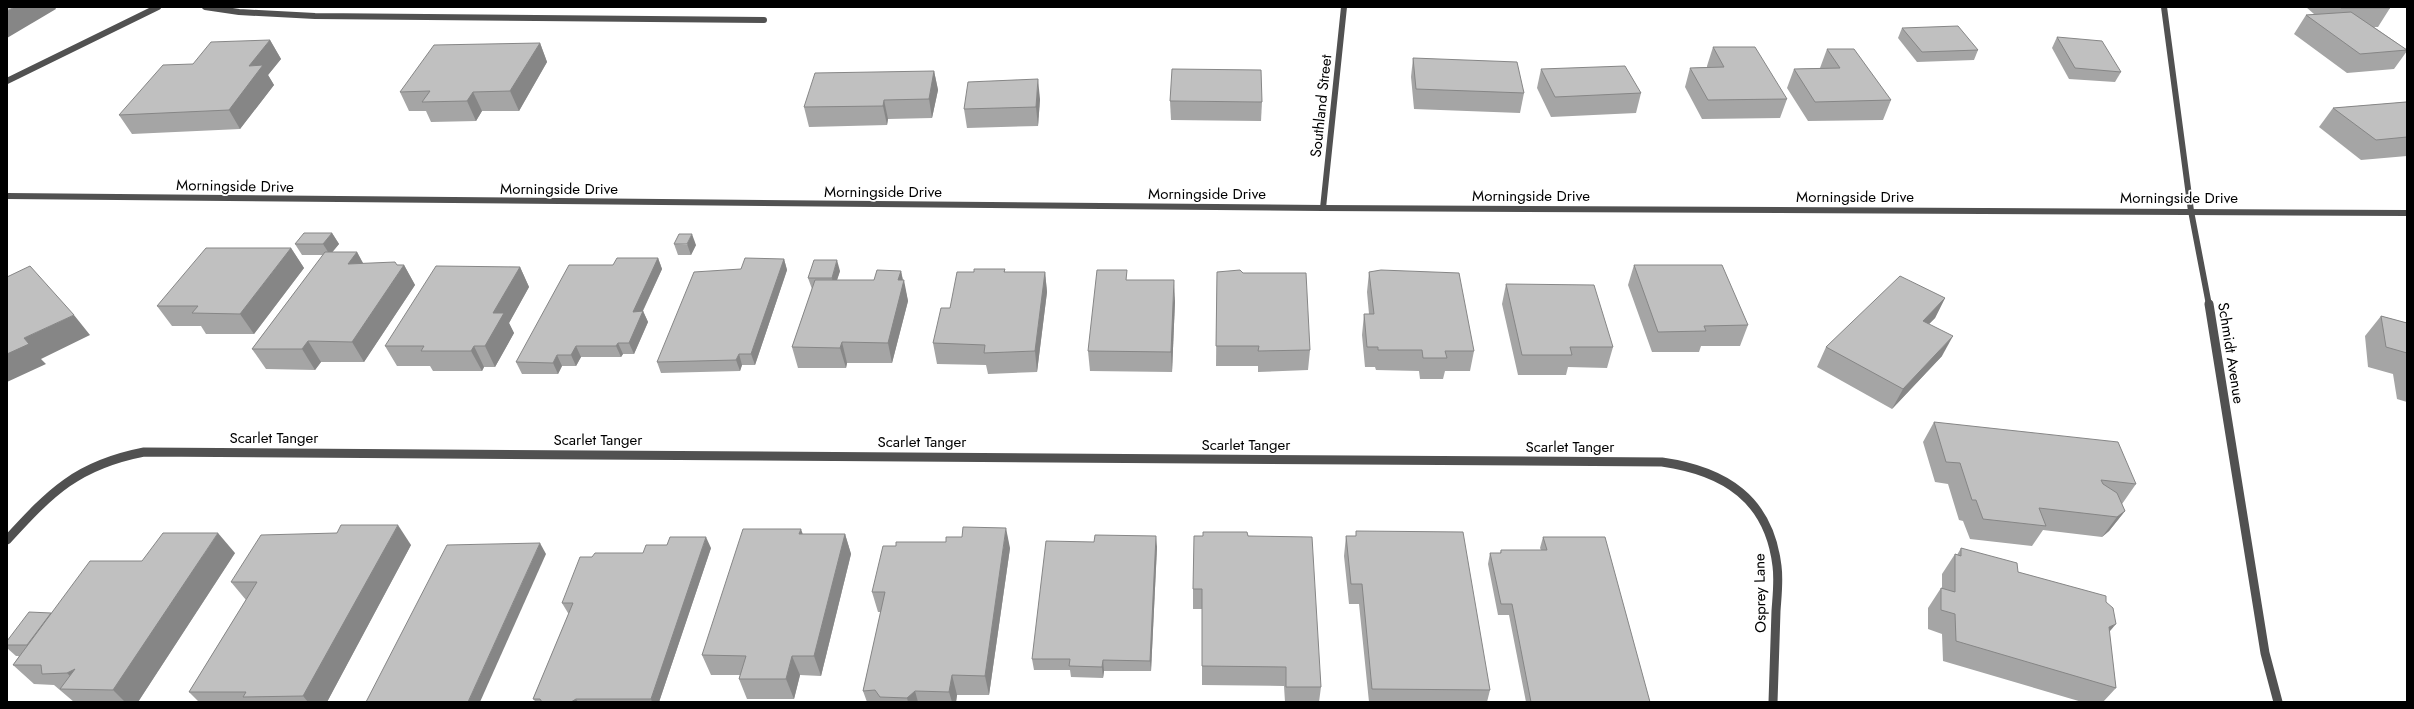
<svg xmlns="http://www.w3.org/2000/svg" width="2414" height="709" viewBox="0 0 2414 709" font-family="Jost,sans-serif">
	<rect width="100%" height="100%" fill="#fff"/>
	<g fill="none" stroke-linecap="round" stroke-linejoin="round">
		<g stroke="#515151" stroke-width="6">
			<path d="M205 7 239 12 315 16 764 20"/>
			<path d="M2164 7 2191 211 2209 305"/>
			<path d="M7 81 158 7"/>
			<path d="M1323 208 1344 7"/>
		</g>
		<g stroke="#515151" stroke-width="9">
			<path d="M2209 304 2265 653 2278 702"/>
			<path d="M7 540C51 492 77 465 144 452L1662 462C1725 471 1769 499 1777 566 1779 581 1777 596 1776 611 1775 641 1774 672 1773 702"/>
		</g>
		<path stroke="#515151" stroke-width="6" d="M7 196 1323 208 2407 213"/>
	</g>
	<g fill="#a5a5a5">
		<path d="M2306 7H2389L2390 8 2378 27H2374L2407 50V51L2394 69 2347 73 2294 34 2306 15 2314 14Z"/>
		<path d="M1902 28 1978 50 1974 60 1917 62 1898 38Z"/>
		<path d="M2057 37 2121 72 2115 82 2069 79 2052 48Z"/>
		<path d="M270 40 281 59 268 75 274 85 240 129 132 134 119 115 193 64Z"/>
		<path d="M540 43 547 62 519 111H482L476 121 431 122 426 111H409L400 92Z"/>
		<path d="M1713 47 1787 99 1780 118 1702 119 1685 87 1690 68 1707 67V66Z"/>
		<path d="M1827 49 1891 100 1883 120 1808 121 1787 88 1794 69 1820 68Z"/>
		<path d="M1413 58 1524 93 1520 113 1414 109 1411 77Z"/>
		<path d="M1541 69 1641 93 1636 113 1551 117 1537 88Z"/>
		<path d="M934 71 938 90 932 118 888 119 887 125 809 127 804 107Z"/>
		<path d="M1040 99 1038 126 967 128 964 109Z"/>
		<path d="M1170 101 1262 102 1261 121 1171 120Z"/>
		<path d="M2407 102V156L2361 160 2319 127 2333 108Z"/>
		<path d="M332 233 339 244 332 252H357L363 264 404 265 415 285 364 362H321L315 370 266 369 252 349 323 255H302L295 244Z"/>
		<path d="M674 244 696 245 691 255H678Z"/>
		<path d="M291 248 304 268 254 334H206L201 326H172L157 306Z"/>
		<path d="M658 258 662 269 643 311 648 322 634 354H623L621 357H581L576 366H562L558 374H522L516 362 613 265Z"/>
		<path d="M784 259 787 270 755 365H742L740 371 661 373 657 362 741 269Z"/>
		<path d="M1634 265 1748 325 1740 346H1701L1699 352H1652L1628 285Z"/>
		<path d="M520 267 529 287 509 323 514 333 495 367H484L482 371H433L430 366H397L385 346Z"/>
		<path d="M1005 269V272H1045L1047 292 1037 372 988 374 986 365 937 364 933 343 950 308 974 272Z"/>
		<path d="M840 271 837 280H874L901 271 908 301 892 363H847L846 368H798L792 347 812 289 808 278Z"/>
		<path d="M1217 272 1310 350 1308 370 1258 372V366H1216Z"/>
		<path d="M1369 272 1474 351 1470 371H1445L1443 379H1420L1419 371 1376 370 1375 367H1365L1362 335 1364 314H1369L1367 292Z"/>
		<path d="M1506 284 1613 347 1607 368 1568 367 1566 375H1518L1502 304Z"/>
		<path d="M1945 298 1935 318 1929 324 1942 356 1892 409 1817 367 1826 347Z"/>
		<path d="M1175 301 1172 372 1090 371 1088 351Z"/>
		<path d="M2381 316 2407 323V402L2397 399 2393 374 2368 367 2365 336Z"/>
		<path d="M1934 422 2136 484 2122 504 2125 511 2109 531 2102 537 2043 530 2032 546 1970 539 1963 521 1959 520 1948 484 1935 482 1923 442Z"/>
		<path d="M1356 531 1490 690 1487 702H1369L1359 604H1349L1344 556 1346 536H1356Z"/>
		<path d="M337 533 411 545 327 702H199L189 692 246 600 231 582Z"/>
		<path d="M803 534H845L851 554 821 676 800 675 794 699H747L739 679 740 675H711L702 655Z"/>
		<path d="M1248 536 1321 687 1319 702H1285L1284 686 1202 685V609H1193V589Z"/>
		<path d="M1543 537 1650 702H1526L1509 615H1498L1488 564 1490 553H1500L1501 550H1541L1540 548Z"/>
		<path d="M1157 547 1151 671H1104L1103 678 1071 677 1070 670H1034L1032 659Z"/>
		<path d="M711 548 659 702H536L533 699 569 613H568L562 603 592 557Z"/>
		<path d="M1010 548 989 695H957L956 702H867L863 691 881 612H878L872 592Z"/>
		<path d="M1961 548 2018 572 2109 632 2116 688 2103 702H2082L1943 661 1942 634 1928 629V608L1941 588H1942V574L1955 554 1957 555Z"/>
		<path d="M235 553 138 702H74L54 685 34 684 13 665 19 656H16L7 648V641L51 613 142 561Z"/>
	</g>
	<g fill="#868686">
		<path d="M15 7H55L56 9 7 38V11Z"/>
		<path d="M270 40 281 59 268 75 274 85 240 129 229 110 249 66Z"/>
		<path d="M540 43 547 62 519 111 510 91Z"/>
		<path d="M934 71 938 90 932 118 929 99Z"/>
		<path d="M1038 79 1040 99 1038 126 1036 107Z"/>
		<path d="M473 92 482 111 476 121 467 101Z"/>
		<path d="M884 100 888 119 887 125 883 106Z"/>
		<path d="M332 233 339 244 330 255 323 244Z"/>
		<path d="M692 234 696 245 691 255 687 244Z"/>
		<path d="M291 248 304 268 254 334 240 314Z"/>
		<path d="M357 252 368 272 348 264Z"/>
		<path d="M658 258 662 269 637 323 633 312Z"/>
		<path d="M784 259 787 270 755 365 751 354Z"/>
		<path d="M837 260 840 271 834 289 832 278Z"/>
		<path d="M404 265 415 285 364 362 352 342Z"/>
		<path d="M520 267 529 287 509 323 514 333 495 367 485 346 493 313Z"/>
		<path d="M901 271 903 282 904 280 908 301 892 363 888 343 898 280Z"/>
		<path d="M1045 272 1047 292 1037 372 1035 351Z"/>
		<path d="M1174 280 1175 301 1172 372 1171 352Z"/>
		<path d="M1945 298 1935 318 1912 341 1923 321Z"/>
		<path d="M643 311 648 322 634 354 629 343Z"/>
		<path d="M74 315 90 335 41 359 46 364 7 382V354L24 338Z"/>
		<path d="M1953 336 1942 356 1892 409 1903 389Z"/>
		<path d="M308 341 321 362 315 370 302 349Z"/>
		<path d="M842 342 847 363 846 368 840 348Z"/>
		<path d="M618 343 623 354 621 357 616 346Z"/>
		<path d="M474 346 484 367 482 371 471 351Z"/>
		<path d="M576 346 581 357 576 366 571 355Z"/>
		<path d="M739 354 742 365 740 371 736 360Z"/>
		<path d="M557 355 562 366 558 374 553 363Z"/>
		<path d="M2125 511 2109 531 2102 537 2117 517Z"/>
		<path d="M398 525 411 545 327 702H308L303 696Z"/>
		<path d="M1006 528 1010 548 989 695 985 676Z"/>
		<path d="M801 529 808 549 799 534Z"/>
		<path d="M218 533 235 553 138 702H125L113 690Z"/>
		<path d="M845 534 851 554 821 676 814 656Z"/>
		<path d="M1156 536 1157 547 1151 671 1150 661Z"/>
		<path d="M706 537 711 548 659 702H652L651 699Z"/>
		<path d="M540 543 546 554 480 702H468Z"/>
		<path d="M2116 624 2099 644 2109 627Z"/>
		<path d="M792 656 800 675 794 699 786 679Z"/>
		<path d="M1103 660 1104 671 1103 678 1102 667Z"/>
		<path d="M75 669 84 690 67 673Z"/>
		<path d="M952 675 957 695 956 702H952L949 692Z"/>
		<path d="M915 691 918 702H908L907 698Z"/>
		<path d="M576 699 578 702H571Z"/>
	</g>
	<g fill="#c0c0c0" stroke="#868686">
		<path d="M7 7H15L7 11Z"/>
		<path d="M2340 7H2389L2390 8H2341Z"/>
		<path d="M2351 12 2407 50 2360 54 2306 15Z"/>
		<path d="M1958 26 1978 50 1922 52 1902 28Z"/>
		<path d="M2057 37 2102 41 2121 72 2075 68Z"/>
		<path d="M270 40 249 66 263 65 229 110 119 115 163 65 193 64 211 42Z"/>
		<path d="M540 43 510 91 473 92 467 101 422 102 430 91 400 92 434 45Z"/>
		<path d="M1713 47H1755L1787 99 1708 100 1690 68 1724 67Z"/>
		<path d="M1827 49H1854L1891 100 1815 102 1794 69 1840 68Z"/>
		<path d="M1413 58 1517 62 1524 93 1416 89Z"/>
		<path d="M1625 66 1641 93 1555 97 1541 69Z"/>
		<path d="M1172 69 1261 70 1262 102 1170 101Z"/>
		<path d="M934 71 929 99 884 100 883 106 804 107 815 73Z"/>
		<path d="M1038 79 1036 107 964 109 968 82Z"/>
		<path d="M2406 102H2407V119H2406L2407 120V137L2376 140 2333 108Z"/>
		<path d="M304 233H332L323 244H295Z"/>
		<path d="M679 234H692L687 244H674Z"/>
		<path d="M206 248H291L240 314 192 313 198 306H157Z"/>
		<path d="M325 252H357L348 264 395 262 397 265H404L352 342 308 341 302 349H252Z"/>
		<path d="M617 258H658L633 312 643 311 629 343H618L616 346H576L571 355H557L553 363 516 362 569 265H613Z"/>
		<path d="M745 258 784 259 751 354H739L736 360 657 362 694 272 741 269Z"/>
		<path d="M814 260H837L832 278H808Z"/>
		<path d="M1634 265H1722L1748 325 1704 326 1706 331 1658 332Z"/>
		<path d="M30 266 74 315 24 338 29 344 7 354V277Z"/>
		<path d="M436 266 520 267 493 313H504L485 346H474L471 351H421L424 346H385Z"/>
		<path d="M974 269H1005L1004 272H1045L1035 351 984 353 985 345 933 343 941 308H950L957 272H974Z"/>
		<path d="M877 270 901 271 898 280H904L888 343 842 342 840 348 792 347 815 280H874Z"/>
		<path d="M1097 270H1127L1126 280H1174L1171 352 1088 351Z"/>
		<path d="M1240 270 1243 273H1306L1310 350 1258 351 1259 346H1216L1217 272Z"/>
		<path d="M1381 270 1459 273 1474 351H1445L1447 358H1423L1422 350H1378V347H1367L1364 314H1374L1369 272Z"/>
		<path d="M1900 276 1945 298 1923 321 1953 336 1903 389 1826 347Z"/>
		<path d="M1506 284 1594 285 1613 347H1570L1572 355H1522Z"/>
		<path d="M2381 316 2407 323V353L2386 347Z"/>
		<path d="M1934 422 2118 442 2136 484 2101 480 2103 484 2117 493 2125 511 2117 517 2039 508 2046 526 1983 519 1976 500H1972L1960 463 1946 462Z"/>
		<path d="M341 525H398L303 696 243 697 246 692H189L257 582H231L261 535 337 533Z"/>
		<path d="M963 527 1006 528 985 676 952 675 949 692 915 691 907 698 880 697 875 690 863 691 885 592H872L883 546H896V542H946V537H962Z"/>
		<path d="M743 529H801L799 534H845L814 656H792L786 679H739L746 656 702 655Z"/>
		<path d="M1356 531 1463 532 1490 690 1372 689 1362 584H1351L1346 536H1356Z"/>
		<path d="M1203 532H1247L1248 536 1312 537 1321 687H1286V667L1202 666V589H1193L1194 536H1203Z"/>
		<path d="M163 533H218L113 690 60 689 75 669 67 673 42 674 41 665H13L90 561H142Z"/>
		<path d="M1095 535 1156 536 1150 661 1103 660 1102 667 1069 666 1070 659H1032L1046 541 1094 542Z"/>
		<path d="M670 537H706L651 699H576L571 702H542L540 699H533L573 603H562L580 557H592L595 553H643L646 545H667Z"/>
		<path d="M1543 537H1605L1650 702H1531L1512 604H1501L1490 553H1501V550H1547Z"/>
		<path d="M540 543 468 702H366L447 545Z"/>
		<path d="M1961 548 2017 563 2018 572 2106 596V602L2113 608 2116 624 2109 627 2116 688 1956 641 1955 614 1941 610V588L1955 592V554L1961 556Z"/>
		<path d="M29 612 51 613 27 645H7V641Z"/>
	</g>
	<g text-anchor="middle" stroke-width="3.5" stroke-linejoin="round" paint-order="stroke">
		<g font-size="15" fill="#000" stroke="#fff">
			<text transform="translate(1321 106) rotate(-84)" y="5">Southland Street</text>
			<text transform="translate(235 186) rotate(1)" y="5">Morningside Drive</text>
			<text x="559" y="194">Morningside Drive</text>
			<text x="883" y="197">Morningside Drive</text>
			<text x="1207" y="199">Morningside Drive</text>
			<text x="1531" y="201">Morningside Drive</text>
			<text x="1855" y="202">Morningside Drive</text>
			<text x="2179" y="203">Morningside Drive</text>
			<text transform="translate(2231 353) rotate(81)" y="5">Schmidt Avenue</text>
			<text x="274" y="443">Scarlet Tanger</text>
			<text x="598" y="445">Scarlet Tanger</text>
			<text x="922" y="447">Scarlet Tanger</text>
			<text x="1246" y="450">Scarlet Tanger</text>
			<text x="1570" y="452">Scarlet Tanger</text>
			<text transform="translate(1760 593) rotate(-91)" y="5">Osprey Lane</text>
		</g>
	</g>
	<rect width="2414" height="709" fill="none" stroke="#000000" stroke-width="16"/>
</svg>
